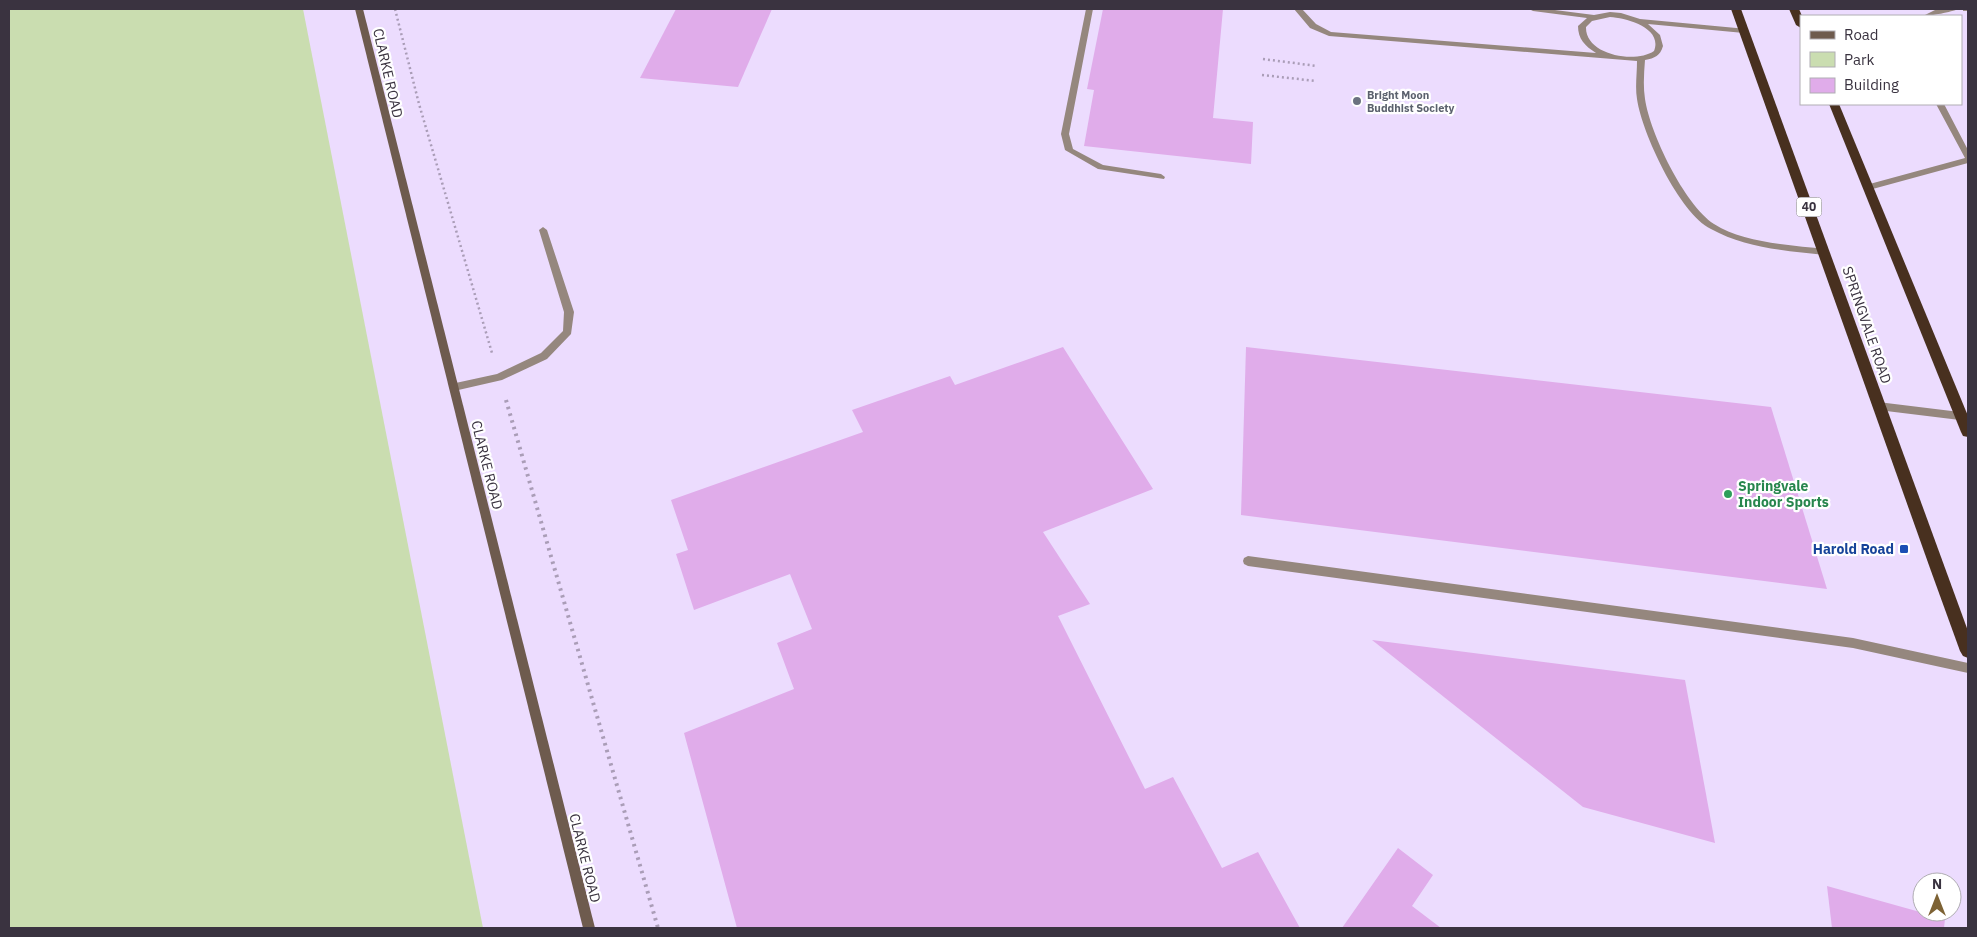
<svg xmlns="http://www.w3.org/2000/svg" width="1977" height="937" viewBox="0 0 1977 937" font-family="'IBM Plex Sans',sans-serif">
	<rect width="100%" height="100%" fill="#ecdcfe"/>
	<path fill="#caddb0" d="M9 9H303L483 928H9Z"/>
	<g fill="#e0acea">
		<path d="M676 9H772L738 87 640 78Z"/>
		<path d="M1103 9H1223L1213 118 1253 122 1251 164 1084 146 1094 90 1087 89Z"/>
		<path d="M1063 347 1153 489 1043 532 1090 604 1058 616 1145 789 1173 777 1222 868 1258 852 1300 928H737L684 733 794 689 777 643 812 629 790 574 694 610 676 554 688 550 671 500 863 432 852 410 950 376 955 385Z"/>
		<path d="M1246 347 1771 407 1827 589 1241 515Z"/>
		<path d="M1372 640 1685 680 1715 843 1583 807Z"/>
		<path d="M1398 848 1433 875 1412 906 1441 928H1342Z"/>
		<path d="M1827 886 1945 919 1944 928H1832Z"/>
	</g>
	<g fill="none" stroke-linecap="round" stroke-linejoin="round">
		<g stroke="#aa9db7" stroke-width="2.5" stroke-dasharray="2 3" stroke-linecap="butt">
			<path d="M395 9 419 104 492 353"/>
			<path d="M1263 59 1317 66"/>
			<path d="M1262 75 1316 81"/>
		</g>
		<path stroke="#aa9db7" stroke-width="4" stroke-dasharray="2.5 4.5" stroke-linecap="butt" d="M506 400 658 928"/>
		<g fill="#95877e" fill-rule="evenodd">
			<path d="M1086 9H1093L1069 134 1073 149 1103 165 1161 174 1165 177 1164 179 1098 169 1065 150 1061 134Z"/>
			<path d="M1294 9H1302L1316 24 1331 32 1596 53C1585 46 1578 39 1578 26L1587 18 1533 11 1529 9H1547L1594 15 1610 12 1621 13 1640 19 1747 29 1748 31 1744 33 1648 24 1660 35 1663 46C1660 56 1655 58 1645 60 1644 73 1643 86 1645 99 1650 133 1684 204 1714 224 1743 243 1791 245 1825 249L1829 252 1825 255C1787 251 1745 248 1711 229 1679 213 1642 133 1637 99 1635 87 1637 74 1637 61L1329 36 1310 28ZM1610 17C1627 18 1663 28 1654 51 1635 64 1585 55 1586 27L1592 21Z"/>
			<path d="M543 227 547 230 574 312 571 334 547 359 502 380 454 391 451 390 449 387 451 384 497 374 541 353 563 331 564 312 539 230Z"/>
			<path d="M1248 556 1853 638 1968 663V673L1853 648 1248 566 1244 564 1243 561 1244 558Z"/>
		</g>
		<g fill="#95877e" fill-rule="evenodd">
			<path d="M1937 9H1958C1952 12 1930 16 1923 16Z"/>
			<rect x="1963" y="9" width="5" height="2"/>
			<path d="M1936 104H1944L1968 150V163L1869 190 1866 189V185L1965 158Z"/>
		</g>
		<path fill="#95877e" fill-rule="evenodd" d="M1878 402 1968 413V421L1878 410 1873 406Z"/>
		<path fill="#6e5b4e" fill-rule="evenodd" d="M355 9H363L595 928H583Z"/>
		<g fill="#48301f" fill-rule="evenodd">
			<path d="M1731 9H1741L1968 631V658L1963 656 1960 651 1931 571Z"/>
			<path d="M1789 9H1799L1802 16 1801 28 1796 25Z"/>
			<path d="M1829 104H1839L1968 416V437L1963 436 1961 432Z"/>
		</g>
	</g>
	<circle fill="#6b7280" stroke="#fff" stroke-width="2" cx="1357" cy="101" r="5"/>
	<circle fill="#2e9e5b" stroke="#fff" stroke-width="2" cx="1728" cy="494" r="5"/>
	<rect fill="#1a4fb4" stroke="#fff" stroke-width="2" x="1899" y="544" width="10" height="10" rx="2.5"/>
	<g text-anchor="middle" stroke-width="4.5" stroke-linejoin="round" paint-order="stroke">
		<g font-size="11" font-weight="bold" fill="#5b616d" stroke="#fff" text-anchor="start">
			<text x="1367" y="99">Bright Moon<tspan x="1367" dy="13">Buddhist Society</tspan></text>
		</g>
		<rect fill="#fff" stroke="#757079" stroke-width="1" x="1796.5" y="197.5" width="25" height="19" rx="4"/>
		<g font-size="12" font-weight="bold" fill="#3a3340">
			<text x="1809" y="211">40</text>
		</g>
		<g font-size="14" fill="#3a3340" stroke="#fff">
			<text transform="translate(388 73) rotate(77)" y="5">CLARKE ROAD</text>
			<text transform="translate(1867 325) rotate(71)" y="5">SPRINGVALE ROAD</text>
			<text transform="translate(487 465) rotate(76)" y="5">CLARKE ROAD</text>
			<text transform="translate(585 858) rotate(76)" y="5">CLARKE ROAD</text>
		</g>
		<g font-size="14" font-weight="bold" fill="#27864d" stroke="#fff" text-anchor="start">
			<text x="1738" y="491">Springvale<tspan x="1738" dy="16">Indoor Sports</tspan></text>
		</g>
		<g font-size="14" font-weight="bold" fill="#164399" stroke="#fff" text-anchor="end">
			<text x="1894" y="554">Harold Road</text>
		</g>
	</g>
	<rect width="1977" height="937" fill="none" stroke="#3a3340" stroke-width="20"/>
	<rect x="1800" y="15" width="162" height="90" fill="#ffffff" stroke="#b0adb3"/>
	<rect x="1810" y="31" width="25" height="8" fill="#6e5b4e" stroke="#b0adb3"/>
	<text x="1844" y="40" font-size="15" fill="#3a3340">Road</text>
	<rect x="1810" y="52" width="25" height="15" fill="#caddb0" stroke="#b0adb3"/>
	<text x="1844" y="65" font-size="15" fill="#3a3340">Park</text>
	<rect x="1810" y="78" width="25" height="15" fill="#e0acea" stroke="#b0adb3"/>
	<text x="1844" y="90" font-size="15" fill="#3a3340">Building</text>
	<g transform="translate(1937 897)"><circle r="24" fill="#ffffff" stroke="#b0adb3"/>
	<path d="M0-4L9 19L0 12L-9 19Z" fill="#7d6234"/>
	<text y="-8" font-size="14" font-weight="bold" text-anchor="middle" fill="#3a3340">N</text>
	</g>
</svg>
